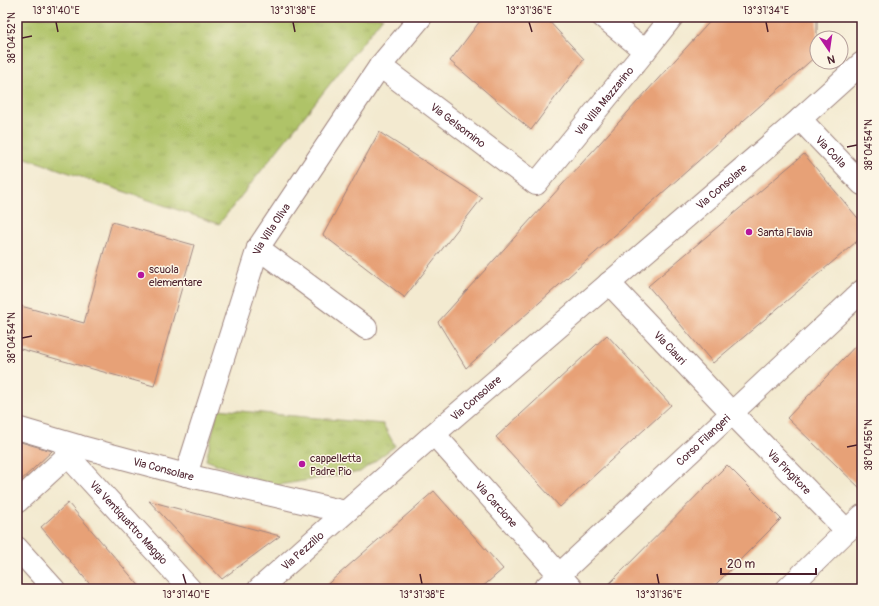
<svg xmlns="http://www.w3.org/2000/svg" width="879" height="606" viewBox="0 0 879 606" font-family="Pangolin,sans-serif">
	<defs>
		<pattern id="grass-tufts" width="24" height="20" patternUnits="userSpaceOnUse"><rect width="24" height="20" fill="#afc367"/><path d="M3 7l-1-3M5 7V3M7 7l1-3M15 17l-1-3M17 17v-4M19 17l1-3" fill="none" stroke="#98a75a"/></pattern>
	</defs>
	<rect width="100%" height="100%" fill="#fcf5e5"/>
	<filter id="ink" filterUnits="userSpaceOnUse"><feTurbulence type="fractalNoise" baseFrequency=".025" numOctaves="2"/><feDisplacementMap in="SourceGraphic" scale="8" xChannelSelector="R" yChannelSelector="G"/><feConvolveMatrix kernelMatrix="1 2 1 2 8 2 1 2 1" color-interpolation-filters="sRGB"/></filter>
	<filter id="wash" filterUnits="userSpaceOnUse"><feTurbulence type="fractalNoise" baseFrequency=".012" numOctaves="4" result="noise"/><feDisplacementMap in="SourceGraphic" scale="16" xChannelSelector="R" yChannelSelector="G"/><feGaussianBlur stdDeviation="0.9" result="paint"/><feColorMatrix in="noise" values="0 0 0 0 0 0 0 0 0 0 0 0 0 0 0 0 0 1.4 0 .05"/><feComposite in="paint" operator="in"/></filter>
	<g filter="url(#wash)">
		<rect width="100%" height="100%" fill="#f3ead0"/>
		<g fill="url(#grass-tufts)" stroke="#7c7149">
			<path d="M17 17H383L219 224 17 155Z"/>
			<path d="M218 409 383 424 395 446 360 472 272 486 206 460Z"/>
		</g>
		<g id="blocks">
			<g fill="#e7a177">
				<path d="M483 17H545L584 59 531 130 450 61Z"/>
				<path d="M714 17H817V55L466 368 438 322Z"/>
				<path d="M379 132 482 198 404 298V297L323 235Z"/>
				<path d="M804 154 862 223V237L713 363 648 286Z"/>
				<path d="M112 222 194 245 154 386 17 348V305L84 323Z"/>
				<path d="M607 335 671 405 560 507 496 437Z"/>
				<path d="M862 339V490L787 418Z"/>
				<path d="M17 441 52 451 17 484Z"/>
				<path d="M727 465 781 519 711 589H604Z"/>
				<path d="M434 491 503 569 480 589H322Z"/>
				<path d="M149 501 280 536 222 579Z"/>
				<path d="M68 503 142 589H94L41 527Z"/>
			</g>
		</g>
	</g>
	<g filter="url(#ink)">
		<use href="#blocks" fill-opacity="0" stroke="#9e847e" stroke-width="1"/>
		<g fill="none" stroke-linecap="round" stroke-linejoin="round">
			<defs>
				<g id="minor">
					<path d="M603 17 645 51"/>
					<path id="s1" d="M380 66 536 184 645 51 672 17"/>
					<path id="s2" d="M800 119 862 184"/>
					<path d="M258 248 366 328"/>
					<path id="s3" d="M609 283 732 413 847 531"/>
					<path id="s4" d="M17 428 78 446 186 475 345 512"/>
					<path id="s5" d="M434 434 572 589"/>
					<path id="s6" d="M68 456 190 589"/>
					<path id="s7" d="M186 475 258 248 380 66 421 17"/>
					<path d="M17 502 78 446"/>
					<path d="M17 548 54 589"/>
					<path id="s8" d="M259 589 434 434 800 119 862 63"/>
					<path id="s9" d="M544 589 862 291"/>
					<path d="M787 589 862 516"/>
				</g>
			</defs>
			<use href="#minor" stroke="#9e847e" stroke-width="24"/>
			<use href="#minor" stroke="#fff" stroke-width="22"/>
		</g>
	</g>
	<path fill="none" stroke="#4a1f2b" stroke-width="1.5" d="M56 22 58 32M293 22 295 32M529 22 532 32M766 22 768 32M22 38 32 36M847 147 857 145M22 338 32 336M847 447 857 445M183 574 186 584M420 574 422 584M657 574 659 584"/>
	<g fill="#b5179e" stroke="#fcf5e5" stroke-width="1.5">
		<circle cx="749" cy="232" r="4"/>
		<circle cx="141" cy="275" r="4"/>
		<circle cx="302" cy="464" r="4"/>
	</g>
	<g text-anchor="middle" stroke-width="3" stroke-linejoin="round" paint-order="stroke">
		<g font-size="11" fill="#4a1f2b" stroke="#fcf5e5">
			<text dy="4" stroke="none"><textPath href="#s1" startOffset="303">Via Villa Mazzarino</textPath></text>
			<text dy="4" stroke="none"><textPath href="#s1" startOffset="98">Via Gelsomino</textPath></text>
			<text dy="4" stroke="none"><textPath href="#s2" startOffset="45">Via Colla</textPath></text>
			<text dy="4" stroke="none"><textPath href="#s8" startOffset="613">Via Consolare</textPath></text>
			<text dy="4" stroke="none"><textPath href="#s7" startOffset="261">Via Villa Oliva</textPath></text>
			<text dy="4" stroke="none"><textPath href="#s3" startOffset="89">Via Ciauri</textPath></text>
			<text dy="4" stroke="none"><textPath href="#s8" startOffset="289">Via Consolare</textPath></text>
			<text dy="4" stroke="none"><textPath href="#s9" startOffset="218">Corso Filangeri</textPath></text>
			<text dy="4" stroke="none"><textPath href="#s4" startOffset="152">Via Consolare</textPath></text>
			<text dy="4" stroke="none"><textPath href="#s3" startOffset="261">Via Pingitore</textPath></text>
			<text dy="4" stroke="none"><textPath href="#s5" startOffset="94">Via Carcione</textPath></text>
			<text dy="4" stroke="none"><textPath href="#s6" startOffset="90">Via Ventiquattro Maggio</textPath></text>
			<text dy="4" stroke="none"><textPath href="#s8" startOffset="58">Via Pezzillo</textPath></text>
		</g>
		<g font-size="11" fill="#4a1f2b" stroke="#fcf5e5" text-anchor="start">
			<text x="757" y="236">Santa Flavia</text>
			<text x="149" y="273">scuola<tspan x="149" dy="13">elementare</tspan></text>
			<text x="310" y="462">cappelletta<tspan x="310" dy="13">Padre Pio</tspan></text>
		</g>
	</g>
	<rect width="879" height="606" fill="none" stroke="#fcf5e5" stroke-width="44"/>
	<g transform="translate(829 50) rotate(167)"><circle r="19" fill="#fcf5e5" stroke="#b59f9b"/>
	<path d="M0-3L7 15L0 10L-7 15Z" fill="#b5179e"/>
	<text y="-6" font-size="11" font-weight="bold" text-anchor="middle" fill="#4a1f2b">N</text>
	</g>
	<path d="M721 568v6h95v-6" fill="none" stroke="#4a1f2b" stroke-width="2"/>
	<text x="727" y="568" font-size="12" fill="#4a1f2b" stroke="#fcf5e5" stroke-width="3" paint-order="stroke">20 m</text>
	<rect x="22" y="22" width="835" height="562" fill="none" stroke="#4a1f2b" stroke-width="1.5"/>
	<g font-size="10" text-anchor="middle" fill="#4a1f2b">
		<text x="56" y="14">13°31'40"E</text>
		<text x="293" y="14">13°31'38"E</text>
		<text x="529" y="14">13°31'36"E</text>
		<text x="766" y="14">13°31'34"E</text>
		<text transform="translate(11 38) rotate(-90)" y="4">38°04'52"N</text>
		<text transform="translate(868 145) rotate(-90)" y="4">38°04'54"N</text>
		<text transform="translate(11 338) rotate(-90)" y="4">38°04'54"N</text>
		<text transform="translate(868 445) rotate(-90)" y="4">38°04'56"N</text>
		<text x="186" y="598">13°31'40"E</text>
		<text x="422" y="598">13°31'38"E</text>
		<text x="659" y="598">13°31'36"E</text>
	</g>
</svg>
